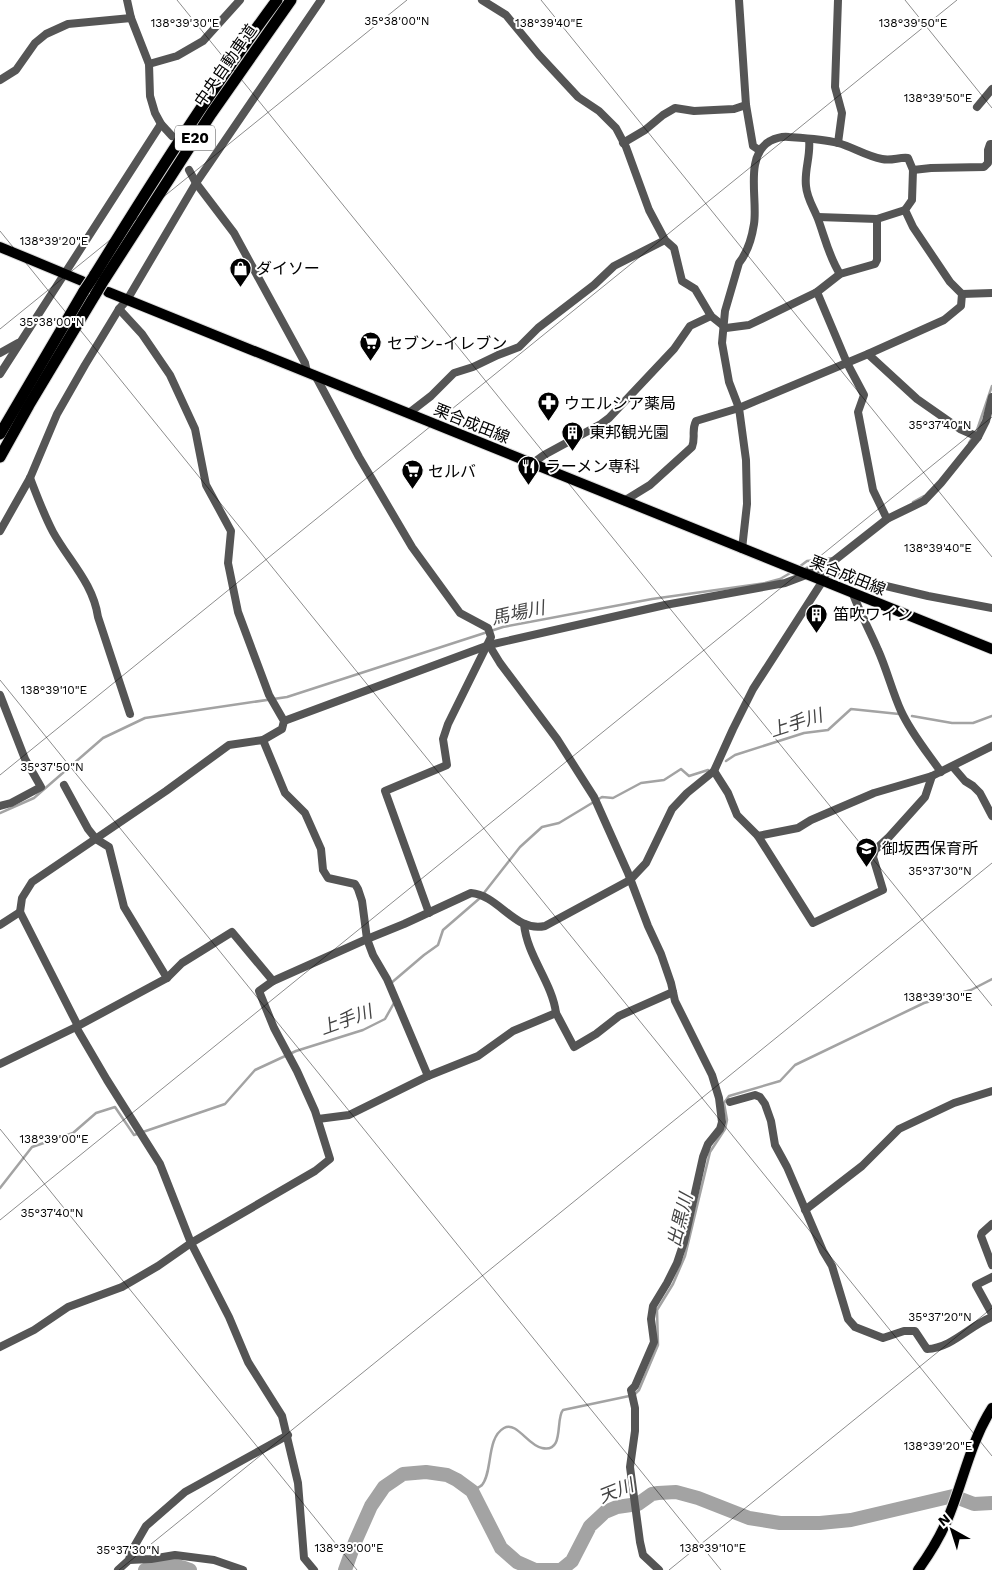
<svg xmlns="http://www.w3.org/2000/svg" width="992" height="1570" viewBox="0 0 992 1570" font-family="'Work Sans','Noto Sans JP',sans-serif">
	<rect width="100%" height="100%" fill="#fff"/>
	<g fill="none" stroke-linecap="round" stroke-linejoin="round">
		<g stroke="#a3a3a3" stroke-width="2.5">
			<path d="M969 443 977 430 992 386"/>
			<path d="M913 502 924 496"/>
			<path d="M799 567 807 561 834 558"/>
			<path d="M912 716 952 723H973L992 716"/>
			<path d="M726 761 735 755 804 733 828 730 851 709 899 714"/>
			<path d="M0 813 34 798 103 738 145 718 287 697 503 627 652 599 765 583 780 579 792 572"/>
			<path d="M390 984 424 955 438 945 443 930 480 898 520 847 542 827 559 823 602 797 613 798 641 783 664 780 681 769 689 776 708 770"/>
			<path d="M0 1188 32 1147 73 1133 96 1113 115 1107 134 1135 225 1104 255 1070 296 1051 363 1030 385 1019 394 1003"/>
			<path d="M472 1491C475 1489 480 1487 482 1485 493 1472 486 1438 504 1428 517 1421 528 1446 542 1448 565 1453 555 1419 563 1410L634 1395 639 1390 658 1345 657 1310 673 1284 685 1256 710 1152 725 1129 727 1120 724 1103 729 1096 780 1081 795 1065 924 1003 971 990 992 979"/>
		</g>
		<g stroke="#a3a3a3" stroke-width="14">
			<path d="M145 1570C159 1564 175 1564 190 1570"/>
			<path d="M345 1570 355 1542 371 1506 384 1487 403 1474 426 1472 447 1475 457 1480 472 1491 501 1548 517 1562 535 1570H561L572 1561 590 1526 605 1512 617 1507 638 1504 652 1494 658 1493 676 1492 698 1498 749 1518 780 1523H820L851 1520 953 1496 974 1504 992 1503"/>
		</g>
		<defs>
			<g id="major">
				<path d="M0 247 82 281"/>
				<path d="M108 292 992 649"/>
				<path d="M918 1570C931 1552 942 1534 950 1513 964 1478 971 1441 992 1408"/>
			</g>
			<g id="highway">
				<path d="M94 276C152 182 211 89 277 0"/>
				<path d="M104 280 211 114 291 0"/>
				<path d="M0 434 84 291"/>
				<path d="M0 457 29 405 95 295"/>
			</g>
		</defs>
		<use href="#major" stroke="#dbdbdb" stroke-width="12"/>
		<use href="#highway" stroke="#dbdbdb" stroke-width="13"/>
		<g stroke="#555" stroke-width="8">
			<path d="M127 0 131 18 149 64 150 96 155 113 161 124 172 136"/>
			<path d="M482 0 506 15 539 55 578 97 599 111 616 128 626 147 649 210 665 240 674 248 682 281 695 289 711 316 726 328 749 325 817 292 840 274 875 264 877 260V219L905 210"/>
			<path d="M739 0 746 105 753 146 759 150"/>
			<path d="M838 0 835 87 842 113 838 143"/>
			<path d="M149 64 177 56 203 41 240 0"/>
			<path d="M0 80 16 70 35 43 46 34 68 24 131 18"/>
			<path d="M977 107 992 89"/>
			<path d="M809 139C811 156 804 170 806 186 807 199 814 208 818 219 825 238 829 257 840 274"/>
			<path d="M623 143 645 130 663 115 675 108 694 111 734 109 746 105"/>
			<path d="M189 170 196 183 234 233 305 363 307 372"/>
			<path d="M913 170 931 168 984 167 988 163V150L990 144H992"/>
			<path d="M818 217 877 219"/>
			<path d="M817 292 847 363 864 395 858 412 873 490 887 519"/>
			<path d="M962 294 992 293"/>
			<path d="M119 309 142 334 170 375 195 429 206 485 231 531 228 563 238 612 269 695 284 721 282 729 263 740 229 745 166 791 32 882 22 898 20 912 77 1024 76 1027 107 1080 160 1164 191 1243 229 1317 248 1362 282 1416 298 1483 304 1558 314 1570"/>
			<path d="M0 353 18 343"/>
			<path d="M868 354 917 399 960 429 978 437"/>
			<path d="M0 374 161 124"/>
			<path d="M315 375 359 457 412 547 460 613 488 628 491 637 448 724 443 739 447 765 385 791 429 913"/>
			<path d="M409 413 431 396 454 373 473 367 498 355 519 347 538 328 594 285 614 266 665 240"/>
			<path d="M533 463 544 455 601 424 609 418 674 349 690 326 711 316"/>
			<path d="M30 478C37 496 44 515 53 532 69 561 93 583 98 617L130 714"/>
			<path d="M624 501 650 485 692 447C696 437 691 431 696 421L739 408 868 354 944 320 961 306 962 294 950 282 913 227 905 210 912 200 913 170 908 158C899 157 892 161 882 159 866 156 853 147 838 143 823 139 804 138 789 137 782 136 776 138 770 141 744 156 758 199 754 224 752 237 747 253 739 263L725 311 722 343 729 382 739 408 746 460 747 504 742 549"/>
			<path d="M0 531 30 478 57 414 85 365 119 309 127 300 196 183 321 0"/>
			<path d="M853 594C860 613 870 631 878 650 887 670 892 691 901 711 911 733 927 752 941 772"/>
			<path d="M489 645 500 663 557 739 594 797 628 873 648 926 661 954 671 983 675 1001 712 1075 719 1098 722 1122 720 1129 708 1144 703 1157 684 1242 677 1263 667 1283 653 1306 651 1319 654 1342 635 1386 631 1390 635 1408V1431L630 1467 640 1542 643 1555 659 1570"/>
			<path d="M0 695 25 759 41 787 11 803 0 806"/>
			<path d="M284 721 489 645 665 605 785 583 806 575 811 569 816 568 827 572 928 596 992 608"/>
			<path d="M263 740 285 793 305 813 321 849 323 870 328 878 355 884 358 889 362 901 367 939 373 955 387 979 428 1076"/>
			<path d="M953 767 965 781 973 786 980 793 992 816"/>
			<path d="M714 771 728 793 737 815 758 836 798 828 811 820 874 793 932 776 992 746"/>
			<path d="M64 785 88 829 96 839 109 847 124 907 167 978"/>
			<path d="M758 836 813 923 883 890 873 857 875 850 889 837 925 797 932 776"/>
			<path d="M0 925 20 912"/>
			<path d="M556 1013 574 1047 596 1034 619 1016 673 992"/>
			<path d="M0 1064 76 1027 167 978 182 963 232 932 273 981"/>
			<path d="M730 1102 755 1095 760 1097 765 1104 771 1121 775 1145 787 1167 823 1251 832 1266 848 1319 855 1327 883 1338 904 1331H915L927 1349C952 1348 969 1326 992 1317"/>
			<path d="M318 1119 349 1115 428 1076 478 1056 513 1031 556 1013C552 982 527 956 524 924"/>
			<path d="M805 1210 862 1166 899 1129 954 1103 992 1091"/>
			<path d="M992 1224 982 1233 981 1236 992 1265"/>
			<path d="M992 1277 976 1285 992 1314"/>
			<path d="M0 1347 34 1330 68 1307 122 1287 158 1266 191 1243 315 1171 330 1159 315 1111 297 1071 274 1028 259 991 273 981 367 939 404 924 471 893C499 895 515 933 545 926L630 880 646 863 672 809 687 793 714 771 733 729 753 689 822 582 831 563 887 519 924 501 941 483 978 437 986 421 992 397"/>
			<path d="M129 1560 151 1559 175 1555 214 1560 243 1570"/>
			<path d="M118 1570 129 1560 131 1552 146 1526 185 1492 288 1435"/>
		</g>
		<use href="#major" stroke="#000" stroke-width="10"/>
		<use href="#highway" stroke="#000" stroke-width="11"/>
		<defs>
			<g id="highway-bridge">
				<path d="M84 291 94 276"/>
				<path d="M95 295 104 280"/>
			</g>
		</defs>
		<use href="#highway-bridge" stroke="#dbdbdb" stroke-width="13" stroke-linecap="butt"/>
		<use href="#highway-bridge" stroke="#000" stroke-width="11"/>
	</g>
	<path fill="none" stroke="#000" stroke-width="1" stroke-opacity="0.45" d="M177 0 992 1006M541 0 992 557M905 0 992 108M0 231 992 1456M0 329 407 0M0 680 721 1570M0 775 957 0M0 1129 357 1570M0 1220 992 417M119 1570 992 863M669 1570 992 1308"/>
	<defs>
		<symbol id="shop-pin" viewBox="-11 -11 22 30"><path d="M0 17L-7.5 6A9.5 9.5 0 1 1 7.5 6Z" fill="#000" stroke="#fff"/><path d="M-5-2.5h2.3a2.7 3.5 0 0 1 5.4 0H5L5.5 6h-11ZM-1.5-2.5h3a1.5 2.3 0 0 0-3 0Z" fill="#fff"/></symbol>
		<symbol id="supermarket-pin" viewBox="-11 -11 22 30"><path d="M0 17L-7.5 6A9.5 9.5 0 1 1 7.5 6Z" fill="#000" stroke="#fff"/><path d="M-6-5.5h2.5l.6 2H6L4.5 2H-2.5L-4.4-4H-6ZM-1.5 3.2a1.3 1.3 0 1 0 .1 0ZM3 3.2a1.3 1.3 0 1 0 .1 0Z" fill="#fff"/></symbol>
		<symbol id="pharmacy-pin" viewBox="-11 -11 22 30"><path d="M0 17L-7.5 6A9.5 9.5 0 1 1 7.5 6Z" fill="#000" stroke="#fff"/><path d="M-2-6h4v4h4v4h-4v4h-4v-4h-4v-4h4Z" fill="#fff"/></symbol>
		<symbol id="building-pin" viewBox="-11 -11 22 30"><path d="M0 17L-7.5 6A9.5 9.5 0 1 1 7.5 6Z" fill="#000" stroke="#fff"/><path d="M-4-6H4V6H1V3H-1V6H-4ZM-2.5-4.3h1.7v1.8h-1.7ZM.8-4.3h1.7v1.8H.8ZM-2.5-1h1.7V.8h-1.7ZM.8-1h1.7V.8H.8Z" fill="#fff"/></symbol>
		<symbol id="restaurant-pin" viewBox="-11 -11 22 30"><path d="M0 17L-7.5 6A9.5 9.5 0 1 1 7.5 6Z" fill="#000" stroke="#fff"/><path d="M-5-6h1v4h1v-4h1v4h1v-4h1v5L-1.5 .5V6h-2V.5L-5-1ZM5-6V6H3V1.5H1.5Q1.5-4 5-6Z" fill="#fff"/></symbol>
		<symbol id="school-pin" viewBox="-11 -11 22 30"><path d="M0 17L-7.5 6A9.5 9.5 0 1 1 7.5 6Z" fill="#000" stroke="#fff"/><path d="M0-5L7-2L0 1L-7-2ZM-4 1L0 2.5L4 1V4Q0 6-4 4Z" fill="#fff"/></symbol>
	</defs>
	<g fill-rule="evenodd">
		<use href="#shop-pin" x="228" y="256" width="25" height="34"/>
		<use href="#supermarket-pin" x="358" y="330" width="25" height="34"/>
		<use href="#pharmacy-pin" x="536" y="390" width="25" height="34"/>
		<use href="#building-pin" x="560" y="420" width="25" height="34"/>
		<use href="#restaurant-pin" x="516" y="454" width="25" height="34"/>
		<use href="#supermarket-pin" x="400" y="458" width="25" height="34"/>
		<use href="#building-pin" x="804" y="602" width="25" height="34"/>
		<use href="#school-pin" x="854" y="836" width="25" height="34"/>
	</g>
	<g text-anchor="middle" stroke-width="4" stroke-linejoin="round" paint-order="stroke">
		<rect fill="#fff" stroke="#4c4c4c" stroke-width="1" x="175" y="125.5" width="40" height="25" rx="4"/>
		<g font-size="15" font-weight="bold" fill="#000">
			<text x="195" y="143">E20</text>
		</g>
		<g font-size="16" fill="#000" stroke="#fff">
			<text transform="translate(225 65) rotate(-55)" y="6">中央自動車道</text>
			<text transform="translate(472 423) rotate(22)" y="6">栗合成田線</text>
			<text transform="translate(848 575) rotate(22)" y="6">栗合成田線</text>
		</g>
		<g font-size="16" fill="#000" stroke="#fff" text-anchor="start">
			<text x="256" y="274">ダイソー</text>
			<text x="387" y="349">セブン-イレブン</text>
			<text x="564" y="409">ウエルシア薬局</text>
			<text x="589" y="438">東邦観光園</text>
			<text x="545" y="472">ラーメン専科</text>
			<text x="428" y="477">セルバ</text>
			<text x="833" y="620">笛吹ワイン</text>
			<text x="882" y="854">御坂西保育所</text>
		</g>
		<g font-size="18" font-style="italic" fill="#444" stroke="#fff">
			<text transform="translate(518 613) rotate(-12)" y="6">馬場川</text>
			<text transform="translate(796 723) rotate(-18)" y="6">上手川</text>
			<text transform="translate(346 1020) rotate(-20)" y="6">上手川</text>
			<text transform="translate(680 1220) rotate(-76)" y="6">出黒川</text>
			<text transform="translate(616 1491) rotate(-22)" y="6">天川</text>
		</g>
	</g>
	<g font-size="12" text-anchor="middle" fill="#000" stroke="#fff" stroke-width="4" stroke-linejoin="round" paint-order="stroke">
		<text x="397" y="25">35°38'00"N</text>
		<text x="185" y="27">138°39'30"E</text>
		<text x="549" y="27">138°39'40"E</text>
		<text x="913" y="27">138°39'50"E</text>
		<text x="938" y="102">138°39'50"E</text>
		<text x="54" y="245">138°39'20"E</text>
		<text x="52" y="326">35°38'00"N</text>
		<text x="940" y="429">35°37'40"N</text>
		<text x="938" y="552">138°39'40"E</text>
		<text x="54" y="694">138°39'10"E</text>
		<text x="52" y="771">35°37'50"N</text>
		<text x="940" y="875">35°37'30"N</text>
		<text x="938" y="1001">138°39'30"E</text>
		<text x="54" y="1143">138°39'00"E</text>
		<text x="52" y="1217">35°37'40"N</text>
		<text x="940" y="1321">35°37'20"N</text>
		<text x="938" y="1450">138°39'20"E</text>
		<text x="349" y="1552">138°39'00"E</text>
		<text x="713" y="1552">138°39'10"E</text>
		<text x="128" y="1554">35°37'30"N</text>
	</g>
	<g transform="translate(952 1530) rotate(321)" stroke="#ffffff" stroke-width="4" paint-order="stroke">
	<path d="M0-4L9 19L0 12L-9 19Z" fill="#000000"/>
	<text y="-8" font-size="14" font-weight="bold" text-anchor="middle" fill="#000000">N</text>
	</g>
</svg>
